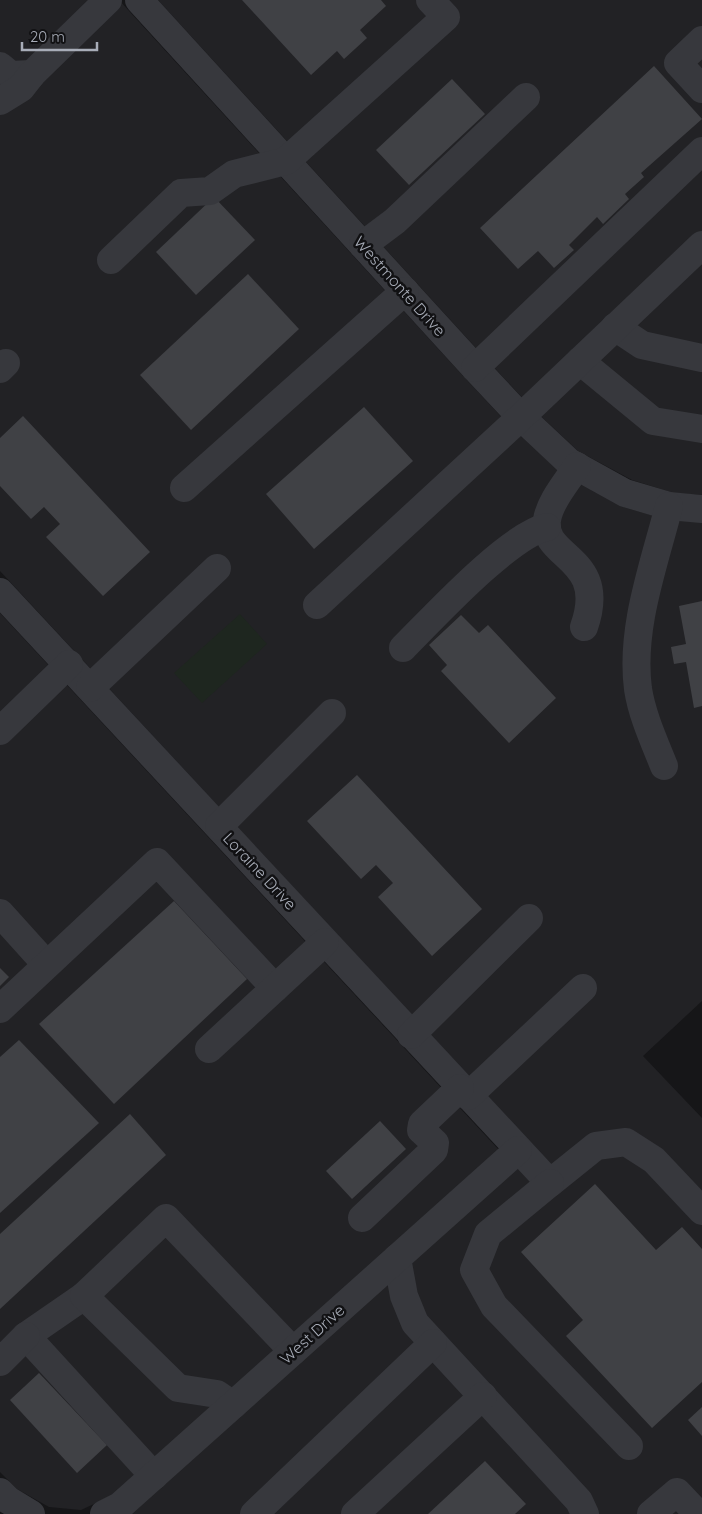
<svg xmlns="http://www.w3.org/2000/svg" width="702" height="1514" viewBox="0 0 702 1514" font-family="Quicksand,sans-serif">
	<rect width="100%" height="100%" fill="#161618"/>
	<g fill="#222225">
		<path d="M0 0H119L465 378 511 427 562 474 620 506 664 519 702 522V1001L643 1056 702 1118V1514H129L537 1150 0 571Z"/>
		<path d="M158 0H702V495L674 493 632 480 578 451 531 407 486 359Z"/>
		<path d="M0 613 499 1150 113 1495 81 1510 49 1507 17 1489 0 1472Z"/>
	</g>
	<path fill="#1e261f" d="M240 614 267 644 202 703 174 673Z"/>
	<g fill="#404145">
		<path d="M242 0H381L386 6 360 30 367 38 344 59 337 51 311 75Z"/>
		<path d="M654 66 702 119 641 173 644 177 625 194 629 199 603 224 597 217 569 245 574 250 554 268 538 251 518 269 480 228Z"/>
		<path d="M452 79 485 114 409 185 376 150Z"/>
		<path d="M214 197 255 240 196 295 156 252Z"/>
		<path d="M248 274 299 329 191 430 140 375Z"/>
		<path d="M364 407 413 461 314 549 266 494Z"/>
		<path d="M23 416 150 552 103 596 46 537 60 524 44 507 31 519 0 486V438Z"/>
		<path d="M702 601V706L694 708 686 662 674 664 671 647 686 644 679 606Z"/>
		<path d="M461 615 479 633 488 625 556 698 509 743 441 671 447 665 429 645Z"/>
		<path d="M357 775 482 909 432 956 378 897 393 883 376 865 361 879 307 821Z"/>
		<path d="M174 901 247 979 114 1104 39 1024Z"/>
		<path d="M0 968 9 977 0 986Z"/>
		<path d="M19 1040 99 1123 0 1213V1057Z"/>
		<path d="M130 1114 166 1155 0 1309V1234Z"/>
		<path d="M380 1121 406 1149 352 1199 326 1171Z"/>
		<path d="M595 1184 656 1250 682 1227 702 1249V1382L652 1428 566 1336 583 1320 521 1252Z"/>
		<path d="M39 1373 107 1445 77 1473 10 1400Z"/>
		<path d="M702 1407V1436L688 1420Z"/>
		<path d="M485 1461 526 1504 515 1514H428Z"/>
	</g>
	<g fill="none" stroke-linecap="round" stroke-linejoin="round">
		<g stroke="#37383d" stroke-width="28">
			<path d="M139 0 475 368 521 417 569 462 625 493 669 506 702 509"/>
			<path d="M702 40 678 63 702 89"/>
			<path d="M0 66 11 75 32 74"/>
			<path d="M0 101 21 88 32 74 108 0"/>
			<path d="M363 245 395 221 526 97"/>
			<path d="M111 260 181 193 210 191 234 174 286 161 446 17 430 0"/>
			<path d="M615 327 642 345 702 358"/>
			<path d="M580 361 653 421 702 429"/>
			<path d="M475 368 702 151"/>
			<path d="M0 369 6 363"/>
			<path d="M577 466C567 482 550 501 547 520 541 559 609 556 584 627"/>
			<path d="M184 488 405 291"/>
			<path d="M0 592 550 1183 596 1146 626 1142 654 1160 702 1211"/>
			<path d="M317 605 521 417 702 245"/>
			<path d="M403 648C433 618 509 535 547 527"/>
			<path d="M90 688 217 568"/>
			<path d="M0 731 69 664"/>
			<path d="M664 766C654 741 642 715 638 689 630 628 654 565 669 506"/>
			<path d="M219 826 332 713"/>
			<path d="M0 913 46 964"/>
			<path d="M0 1009 157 862 275 988"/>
			<path d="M411 1035 529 918"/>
			<path d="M209 1049 325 942"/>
			<path d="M468 1096 583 988"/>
			<path d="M550 1183 488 1234 474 1270 494 1306 629 1446"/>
			<path d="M362 1218 434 1150 435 1143 421 1130 422 1124 460 1088"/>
			<path d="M397 1258 404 1296 415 1323 579 1501 585 1514"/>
			<path d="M84 1296 26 1336 154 1476"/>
			<path d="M0 1362 26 1336"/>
			<path d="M233 1405 217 1394 178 1388 84 1296 166 1218 293 1351"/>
			<path d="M0 1492 8 1500 31 1514"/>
			<path d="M104 1514 120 1506 518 1150"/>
			<path d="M254 1514 433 1343"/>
			<path d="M355 1514 483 1396"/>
			<path d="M651 1514 677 1492 698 1514"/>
		</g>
	</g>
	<g text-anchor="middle" stroke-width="5" stroke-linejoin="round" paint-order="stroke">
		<g font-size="16" fill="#a8adb8" stroke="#111113">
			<text transform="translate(400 286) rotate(48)" y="6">Westmonte Drive</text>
			<text transform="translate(260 871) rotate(47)" y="6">Loraine Drive</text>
			<text transform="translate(312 1334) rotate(-42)" y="6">West Drive</text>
		</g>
	</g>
	<path d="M22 42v8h75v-8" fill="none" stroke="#a8adb8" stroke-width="2.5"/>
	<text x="30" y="42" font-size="15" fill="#a8adb8" stroke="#111113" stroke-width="4" paint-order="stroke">20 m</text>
</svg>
